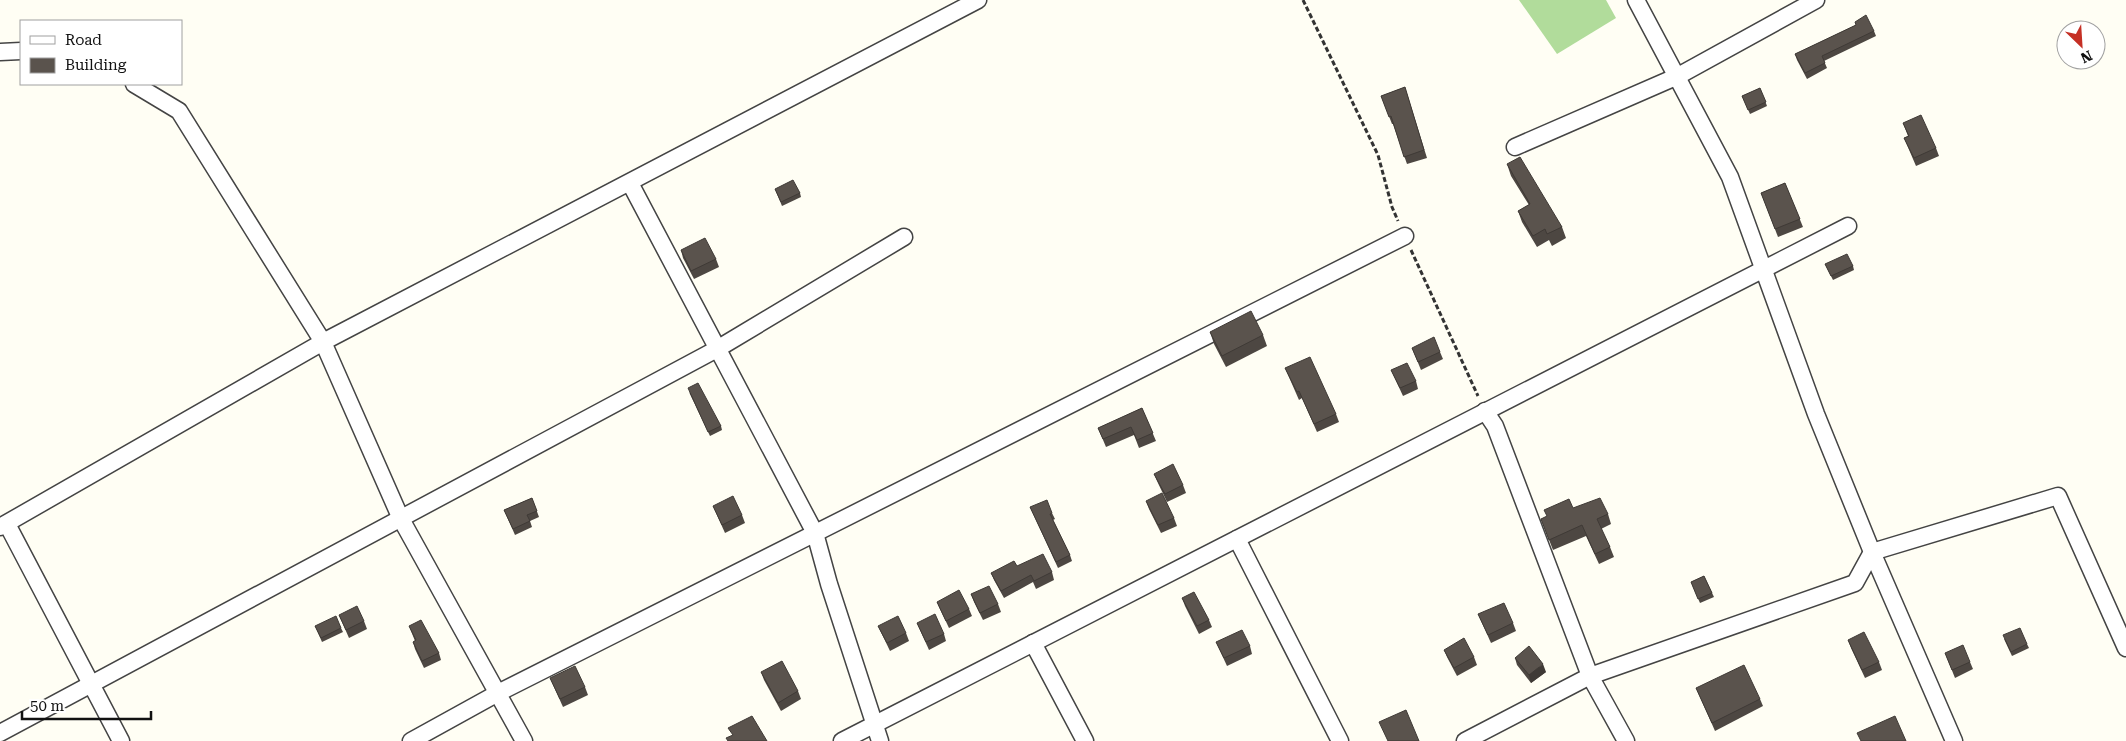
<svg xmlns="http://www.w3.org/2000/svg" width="2126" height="741" viewBox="0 0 2126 741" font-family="'Roboto Serif',serif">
	<rect width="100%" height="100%" fill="#fffef4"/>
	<path fill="#b1dc9b" d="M1519 0H1606L1616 18 1557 54Z"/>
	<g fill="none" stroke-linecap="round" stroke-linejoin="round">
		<defs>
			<g id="minor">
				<path d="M1636 0 1730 177 1816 414 1872 552 1954 741"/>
				<path d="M0 52 21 51"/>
				<path d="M134 84 179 111 323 342 401 519 524 741"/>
				<path d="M1515 147 1678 76 1816 0"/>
				<path d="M630 183 815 533 829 584 880 741"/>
				<path d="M1485 411 1495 426 1590 676 1626 741"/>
				<path d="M7 524 121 741"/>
				<path d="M0 527 323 342 978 0"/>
				<path d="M1237 539 1340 741"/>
				<path d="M1033 643 1085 741"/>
				<path d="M0 733 717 349 904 237"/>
				<path d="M411 741 498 693 1405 236"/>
				<path d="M842 741 1848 226"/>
				<path d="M1465 741 1590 676 1855 583 1872 552 2058 496 2126 648"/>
			</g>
		</defs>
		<use href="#minor" stroke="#444" stroke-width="19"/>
		<g stroke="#333" stroke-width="3" stroke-dasharray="5 2.5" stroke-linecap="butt">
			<path d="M1303 0 1378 155 1392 207 1398 221"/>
			<path d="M1411 250 1478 396"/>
		</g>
		<use href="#minor" stroke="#fff" stroke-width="16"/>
	</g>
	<g fill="#4d4742">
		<path d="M1856 25 1874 31 1876 36 1824 61 1827 68 1807 79 1797 60 1795 54Z"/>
		<path d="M1405 87 1427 158 1407 164 1393 124H1392L1381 96Z"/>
		<path d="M1760 88 1767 106 1750 114 1742 96Z"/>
		<path d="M1903 123 1936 148 1939 156 1916 166 1904 138 1908 136Z"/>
		<path d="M1507 164 1562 227 1566 238 1552 246 1549 240 1537 247 1522 222 1518 211 1529 205 1511 176Z"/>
		<path d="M1785 183 1803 227 1778 237 1761 193Z"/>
		<path d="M775 189 800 193 801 197 782 206Z"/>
		<path d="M681 250 716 259 719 267 694 279 683 258Z"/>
		<path d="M1825 264 1853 266 1854 270 1833 280Z"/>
		<path d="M1210 332 1263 335 1267 346 1226 367 1214 344Z"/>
		<path d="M1412 348 1440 352 1443 359 1421 370Z"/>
		<path d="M1285 368 1336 414 1339 422 1317 432 1302 398 1299 400Z"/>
		<path d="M1391 370 1416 381 1418 389 1403 396Z"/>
		<path d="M689 392 721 426 722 430 710 436Z"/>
		<path d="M1142 408 1156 441 1139 448 1134 435 1106 447 1098 428Z"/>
		<path d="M1154 474 1183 485 1186 493 1167 502 1157 481Z"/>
		<path d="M532 498 539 517 530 521 532 527 515 535 504 510Z"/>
		<path d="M1146 501 1174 518 1177 526 1161 533 1149 509Z"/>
		<path d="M713 506 742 515 745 523 725 533Z"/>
		<path d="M1030 507 1052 513 1055 519 1053 520 1070 555 1072 561 1058 568Z"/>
		<path d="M1573 508 1608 514 1611 524 1601 529 1610 547 1614 557 1599 564 1586 536 1553 550 1541 519Z"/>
		<path d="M1017 566 1052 572 1054 580 1036 589 1033 582 1004 598 994 580 991 573Z"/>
		<path d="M1704 576 1714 597 1700 603 1691 582Z"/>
		<path d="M971 594 998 604 1001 612 983 620 974 602Z"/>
		<path d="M1182 598 1209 620 1212 627 1199 634 1185 606Z"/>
		<path d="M937 602 969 609 972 616 949 628 940 609Z"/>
		<path d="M1478 614 1513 623 1516 631 1491 643Z"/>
		<path d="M339 615 364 621 367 629 349 638Z"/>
		<path d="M917 623 944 634 946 641 929 650Z"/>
		<path d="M315 626 341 628 343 632 322 642Z"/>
		<path d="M409 626 439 653 441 660 424 668 415 649 413 642 415 641Z"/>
		<path d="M878 626 906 633 909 641 890 651Z"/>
		<path d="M2004 639 2027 644 2029 648 2012 656Z"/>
		<path d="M1848 640 1879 662 1882 670 1865 678 1851 648Z"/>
		<path d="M1216 642 1250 646 1252 654 1227 666Z"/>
		<path d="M1444 650 1474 657 1477 665 1457 676 1447 657Z"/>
		<path d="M1945 653 1970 662 1973 669 1955 678Z"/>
		<path d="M1515 658 1546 672 1531 683 1517 665Z"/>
		<path d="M761 672 798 691 801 699 781 711 764 680Z"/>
		<path d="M550 678 585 687 588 695 563 707Z"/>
		<path d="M1696 688 1760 699 1763 706 1715 731Z"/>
	</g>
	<path fill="#3f3a36" d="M1543 664 1546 672 1531 683 1529 675Z"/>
	<g fill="#5a534d" stroke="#3f3a36">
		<path d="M1866 15 1874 31 1822 56 1825 63 1805 73 1795 54 1856 25 1855 22Z"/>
		<path d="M1405 87 1424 150 1404 157 1391 116 1389 117 1381 96Z"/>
		<path d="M1760 88 1766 102 1748 110 1742 96Z"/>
		<path d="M1921 115 1936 148 1914 158 1904 138 1909 136 1903 123Z"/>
		<path d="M1520 157 1562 227 1547 234 1545 229 1533 236 1518 211 1530 204 1507 164Z"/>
		<path d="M793 180 800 193 781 202 775 189Z"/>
		<path d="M1785 183 1800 219 1775 229 1761 193Z"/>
		<path d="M705 238 716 259 691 271 681 250Z"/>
		<path d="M1847 254 1853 266 1831 276 1825 264Z"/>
		<path d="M1251 311 1263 335 1222 356 1210 332Z"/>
		<path d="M1434 337 1440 352 1418 362 1412 348Z"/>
		<path d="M1310 357 1336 414 1314 424 1299 391 1297 392 1285 368Z"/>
		<path d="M1407 363 1416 381 1400 388 1391 370Z"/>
		<path d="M698 383 721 426 708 432 688 388Z"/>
		<path d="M1142 408 1153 433 1137 440 1131 427 1103 439 1098 428Z"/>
		<path d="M1173 464 1183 485 1165 494 1154 474Z"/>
		<path d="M1162 493 1174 518 1158 525 1146 501Z"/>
		<path d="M733 496 742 515 722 525 713 506Z"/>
		<path d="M532 498 537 511 527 515 530 521 513 529 504 510Z"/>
		<path d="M1600 498 1608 514 1597 519 1610 547 1595 554 1582 525 1549 540 1541 519 1547 516 1544 510 1569 499 1573 508Z"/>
		<path d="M1047 500 1052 513 1050 514 1070 555 1056 562 1030 507Z"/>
		<path d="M1043 554 1052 572 1034 581 1031 575 1001 591 991 573 1014 561 1017 566Z"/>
		<path d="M1704 576 1712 593 1698 599 1691 582Z"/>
		<path d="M989 586 998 604 980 613 971 594Z"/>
		<path d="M959 590 969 609 946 621 937 602Z"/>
		<path d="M1194 592 1209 620 1197 626 1182 598Z"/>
		<path d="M1504 603 1513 623 1488 635 1478 614Z"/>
		<path d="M357 606 364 621 346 630 339 615Z"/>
		<path d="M935 614 944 634 926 642 917 623Z"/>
		<path d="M336 616 341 628 321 638 315 626Z"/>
		<path d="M898 616 906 633 887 643 878 626Z"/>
		<path d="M421 620 439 653 422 661 413 642 416 640 409 626Z"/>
		<path d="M2020 628 2027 644 2011 652 2003 635Z"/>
		<path d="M1242 630 1250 646 1224 658 1216 642Z"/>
		<path d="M1864 632 1879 662 1862 670 1848 640Z"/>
		<path d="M1464 638 1474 657 1454 668 1444 650Z"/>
		<path d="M1963 645 1970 662 1952 670 1945 653Z"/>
		<path d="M1529 646 1543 664 1529 675 1515 658Z"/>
		<path d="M782 661 798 691 778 703 761 672Z"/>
		<path d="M1744 665 1760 699 1712 723 1696 688Z"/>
		<path d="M575 666 585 687 560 699 550 678Z"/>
		<path d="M1406 710 1419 741H1388L1379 722Z"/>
		<path d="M752 716 767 741H728L726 738 733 735 728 728Z"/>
		<path d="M1895 716 1906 741H1861L1857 733Z"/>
	</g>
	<rect x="20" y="20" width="162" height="65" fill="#ffffff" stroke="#a0a0a0"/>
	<rect x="30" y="36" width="25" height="8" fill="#ffffff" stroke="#a0a0a0"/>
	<text x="65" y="45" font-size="15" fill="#111111">Road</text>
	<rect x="30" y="58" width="25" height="15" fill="#5a534d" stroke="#a0a0a0"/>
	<text x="65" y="70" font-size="15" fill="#111111">Building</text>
	<g transform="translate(2081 45) rotate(155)"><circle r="24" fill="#ffffff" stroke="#a0a0a0"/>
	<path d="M0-4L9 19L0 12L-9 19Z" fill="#c53025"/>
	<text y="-8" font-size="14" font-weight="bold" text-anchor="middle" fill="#111111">N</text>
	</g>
	<path d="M22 711v8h129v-8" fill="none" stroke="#111111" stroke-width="2.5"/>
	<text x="30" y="711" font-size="15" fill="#111111" stroke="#ffffff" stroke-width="4" paint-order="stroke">50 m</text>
</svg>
